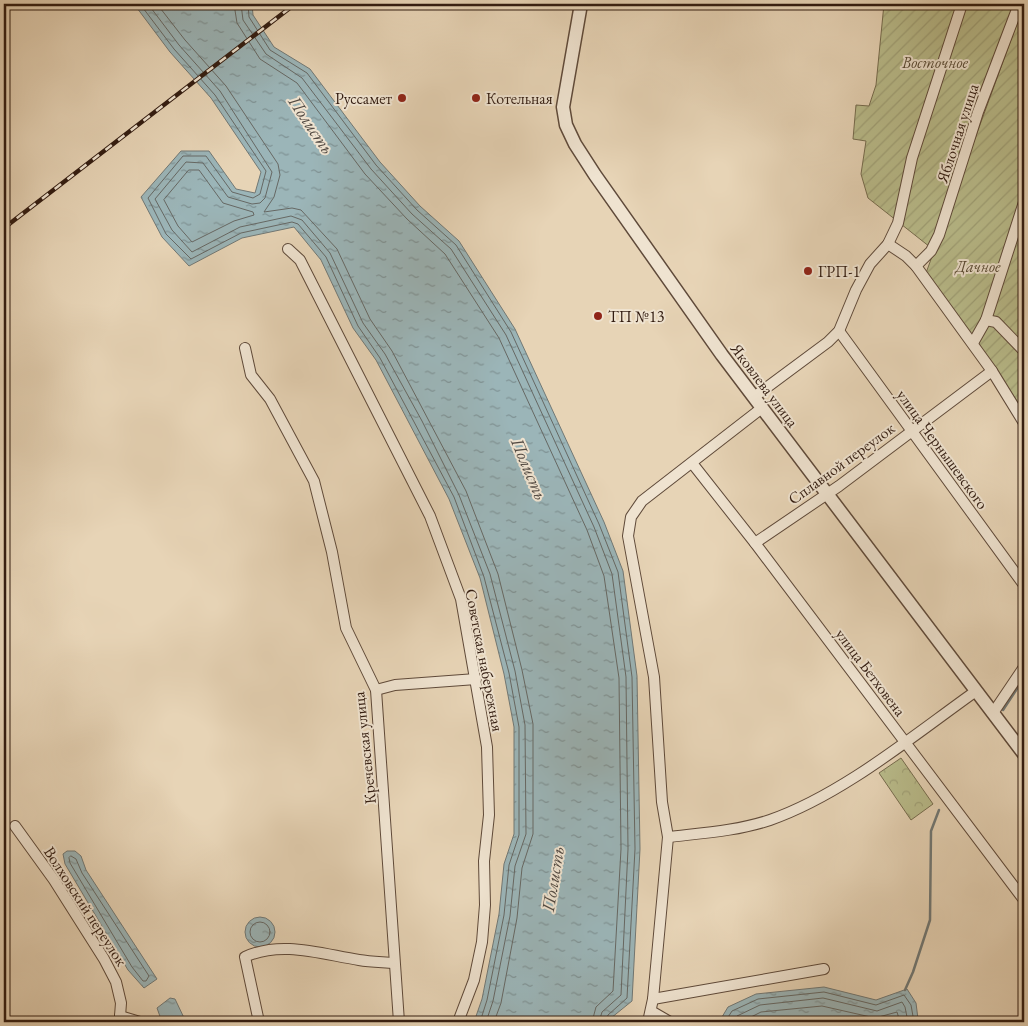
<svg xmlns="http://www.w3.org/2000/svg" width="1028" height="1026" viewBox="0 0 1028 1026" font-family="'EB Garamond',serif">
	<defs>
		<pattern id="forest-crowns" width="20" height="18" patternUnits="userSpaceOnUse" patternTransform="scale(1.25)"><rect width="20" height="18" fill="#b9bc8b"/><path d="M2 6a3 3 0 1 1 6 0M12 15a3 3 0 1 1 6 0" fill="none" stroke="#a0a177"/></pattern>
		<pattern id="garden-furrows" width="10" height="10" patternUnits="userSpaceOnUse" patternTransform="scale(1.25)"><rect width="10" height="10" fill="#b9bc8b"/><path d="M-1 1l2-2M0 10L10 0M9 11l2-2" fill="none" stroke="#a0a177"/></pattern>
		<pattern id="water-ripples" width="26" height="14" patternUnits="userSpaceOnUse" patternTransform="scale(1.25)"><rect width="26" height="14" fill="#9bb5b8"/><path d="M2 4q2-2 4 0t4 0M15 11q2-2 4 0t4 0" fill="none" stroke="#7f9294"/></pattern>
	</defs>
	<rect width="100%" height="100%" fill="#e7d4b6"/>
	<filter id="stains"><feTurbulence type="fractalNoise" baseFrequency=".004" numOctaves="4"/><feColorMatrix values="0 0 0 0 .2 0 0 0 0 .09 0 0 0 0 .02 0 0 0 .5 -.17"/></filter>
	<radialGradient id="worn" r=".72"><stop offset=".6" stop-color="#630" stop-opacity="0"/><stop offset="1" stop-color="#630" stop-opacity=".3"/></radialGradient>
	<path fill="url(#forest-crowns)" stroke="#766c4e" d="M901 758 933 804 911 820 879 773Z"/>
	<g fill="url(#garden-furrows)" stroke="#766c4e">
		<path d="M884 4H1015L930 247 868 198 861 174 866 141 853 139 856 105 869 106 876 85Z"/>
		<path d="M1024 4V412L1000 375 926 273Z"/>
	</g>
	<g fill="url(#water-ripples)" stroke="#717875">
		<path d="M134 4H252L253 15 274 47 310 69 380 162 420 206 459 241 515 329 604 522 623 571 637 676 640 849 632 1001 611 1018 610 1022H474L482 999 499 914 504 864 514 834V727L504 674 480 578 449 499 376 360 353 328 321 260 294 227 242 238 189 266 162 237 141 197 181 151H209L236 189 255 193 261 172 211 98 170 52Z"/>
		<path d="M67 851H75L81 856 86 870 157 979 144 988 128 970 65 864 63 854Z"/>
		<circle cx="260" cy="932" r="15"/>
		<path d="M824 987 876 1000 907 989 916 1003 918 1019 921 1022H719L728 1007 756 994Z"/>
		<path d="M170 998 175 999 186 1022H162L157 1008Z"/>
	</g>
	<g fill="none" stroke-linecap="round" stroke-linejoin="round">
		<g stroke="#666864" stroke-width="1">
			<path d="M140 4 174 49 215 95 266 171 260 194 253 198 232 192 206 156H183L148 198 166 234 191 259 241 233 292 222 298 224 326 257 358 326 380 358 454 497 484 577 509 673 519 727V835L509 865 504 915 487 1000 480 1022"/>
			<path d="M148 4 179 45 220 91 272 172 265 198 260 203 252 204 228 197 203 163 186 162 155 199 172 230 192 252 240 227 291 216 302 220 330 253 363 323 385 354 422 421 459 495 490 574 515 671 525 725 526 834 515 866 510 916 493 1001 486 1022"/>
			<path d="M157 4 185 40 226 86 278 164 280 175 274 197 264 212 292 208 301 210 337 249 370 319 392 351 466 491 498 574 522 670 533 724V834L522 868 517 918 501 1003 494 1022"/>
			<path d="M234 4 237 23 260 59 297 83 365 174 407 219 445 254 499 338 587 530 604 576 619 678 621 849 613 991 596 1007 592 1022"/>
			<path d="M241 4 243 20 266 54 302 78 371 169 412 214 451 249 506 335 594 527 612 574 626 677 628 849 621 995 602 1012 599 1022"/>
			<path d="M248 4 249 17 270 50 307 73 376 165 417 210 456 245 511 332 599 524 618 572 632 677 635 849 627 998 608 1015 605 1022"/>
			<path d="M189 170H199L223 203 253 212 254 215 234 221 192 242 178 226 164 200Z"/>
			<path d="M71 856 76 859 82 873 149 976 146 981H143L132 967 70 863 69 858Z"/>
			<circle cx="260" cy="932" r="10"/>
			<path d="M725 1022 732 1011 758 999 824 992 876 1005 904 995 911 1005 914 1022"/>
			<path d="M732 1022 737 1016 760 1005 823 998 877 1011 902 1002 905 1007 908 1022"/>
			<path d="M741 1022 761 1012 822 1006 875 1018 897 1012 900 1022"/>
		</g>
		<g stroke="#717875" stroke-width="2.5">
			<path d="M1003 710 1024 678"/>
			<path d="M905 990 913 972 930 920 931 831 939 810"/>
		</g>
		<defs>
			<g id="minor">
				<path d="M888 244 906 256 916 266 992 371 1024 423"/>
				<path d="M288 249 300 260 430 516 461 599 487 747 489 815 484 861 485 905 482 942 474 980 458 1022"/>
				<path d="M916 266 931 251 939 235 978 112 1019 4"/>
				<path d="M986 320 996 322 1024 351"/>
				<path d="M839 331 1024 585"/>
				<path d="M973 343 986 320 1024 202"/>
				<path d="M245 348 251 375 270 399 314 481 332 552 346 628 376 690 399 1022"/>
				<path d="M754 397 828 342 839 331 856 290 870 264 888 244 898 223 912 158 962 4"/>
				<path d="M692 463 755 543 1024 900"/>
				<path d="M755 543 839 486 992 371"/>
				<path d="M376 690 395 685 476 679"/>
				<path d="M993 713 1024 667"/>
				<path d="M15 826 54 880 104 959 116 982 121 1003 120 1016"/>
				<path d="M668 837C702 833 737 831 770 820 842 795 914 735 976 691"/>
				<path d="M653 999 824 969"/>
				<path d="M651 1011 670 1022"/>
				<path d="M120 1016 140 1022"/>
				<path d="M259 1022 245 957C281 940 321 954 359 960 371 962 383 962 394 963"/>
				<path d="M648 1022 653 999 668 837 662 802 654 677 628 536 631 517 642 501 762 408"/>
			</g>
			<path id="tertiary" d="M581 4 563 107 566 125 575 144 595 175 722 355 1024 754"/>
		</defs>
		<use href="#minor" stroke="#5f4a3a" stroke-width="12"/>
		<use href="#tertiary" stroke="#5f4a3a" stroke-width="15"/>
		<use href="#minor" stroke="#efe3d0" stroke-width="10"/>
		<use href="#tertiary" stroke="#efe3d0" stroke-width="12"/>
		<defs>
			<path id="rail" d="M4 228 295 4"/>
		</defs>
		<use href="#rail" stroke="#321c11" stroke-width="4.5"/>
		<use href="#rail" stroke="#efe3d0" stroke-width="2.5" stroke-dasharray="8" stroke-linecap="butt"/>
	</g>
	<g fill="#8f2418" stroke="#efe3d0" stroke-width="2">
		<circle cx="402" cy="98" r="5"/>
		<circle cx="476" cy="98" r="5"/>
		<circle cx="808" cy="271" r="5"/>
		<circle cx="598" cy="316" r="5"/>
	</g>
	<g text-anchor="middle" stroke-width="4" stroke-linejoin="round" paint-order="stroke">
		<g font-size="16" font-style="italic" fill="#5a4c36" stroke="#efe3d0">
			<text x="935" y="68">Восточное</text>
			<text x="978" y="272">Дачное</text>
		</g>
		<g font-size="16" fill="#321c11" stroke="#efe3d0" text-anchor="start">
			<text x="392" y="104" text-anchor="end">Руссамет</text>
			<text x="486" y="104">Котельная</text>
			<text x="818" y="277">ГРП-1</text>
			<text x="608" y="322">ТП №13</text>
		</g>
		<g font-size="16" fill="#321c11" stroke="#efe3d0">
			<text transform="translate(957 133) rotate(-72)" y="6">Яблочная улица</text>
			<text transform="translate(765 385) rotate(53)" y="6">Яковлева улица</text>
			<text transform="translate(943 449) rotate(54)" y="6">улица Чернышевского</text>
			<text transform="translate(841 463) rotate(-36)" y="6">Сплавной переулок</text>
			<text transform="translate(485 660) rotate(79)" y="6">Советская набережная</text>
			<text transform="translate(871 672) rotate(53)" y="6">улица Бетховена</text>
			<text transform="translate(364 748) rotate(-96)" y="6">Кречевская улица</text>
			<text transform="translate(86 906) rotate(57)" y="6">Волховский переулок</text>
		</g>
		<g font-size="18" font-style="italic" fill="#524a43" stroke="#efe3d0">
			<text transform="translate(311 125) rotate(56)" y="6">Полисть</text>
			<text transform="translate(529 469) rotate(67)" y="6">Полисть</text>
			<text transform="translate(553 879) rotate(-81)" y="6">Полисть</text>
		</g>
	</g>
	<rect width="1028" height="1026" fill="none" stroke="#e7d4b6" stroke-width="20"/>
	<rect x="5" y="5" width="1018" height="1016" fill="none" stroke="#321c11" stroke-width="2.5"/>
	<rect x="10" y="10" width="1008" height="1006" fill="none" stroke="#321c11"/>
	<rect width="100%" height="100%" filter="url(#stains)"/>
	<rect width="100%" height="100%" fill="url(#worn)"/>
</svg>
